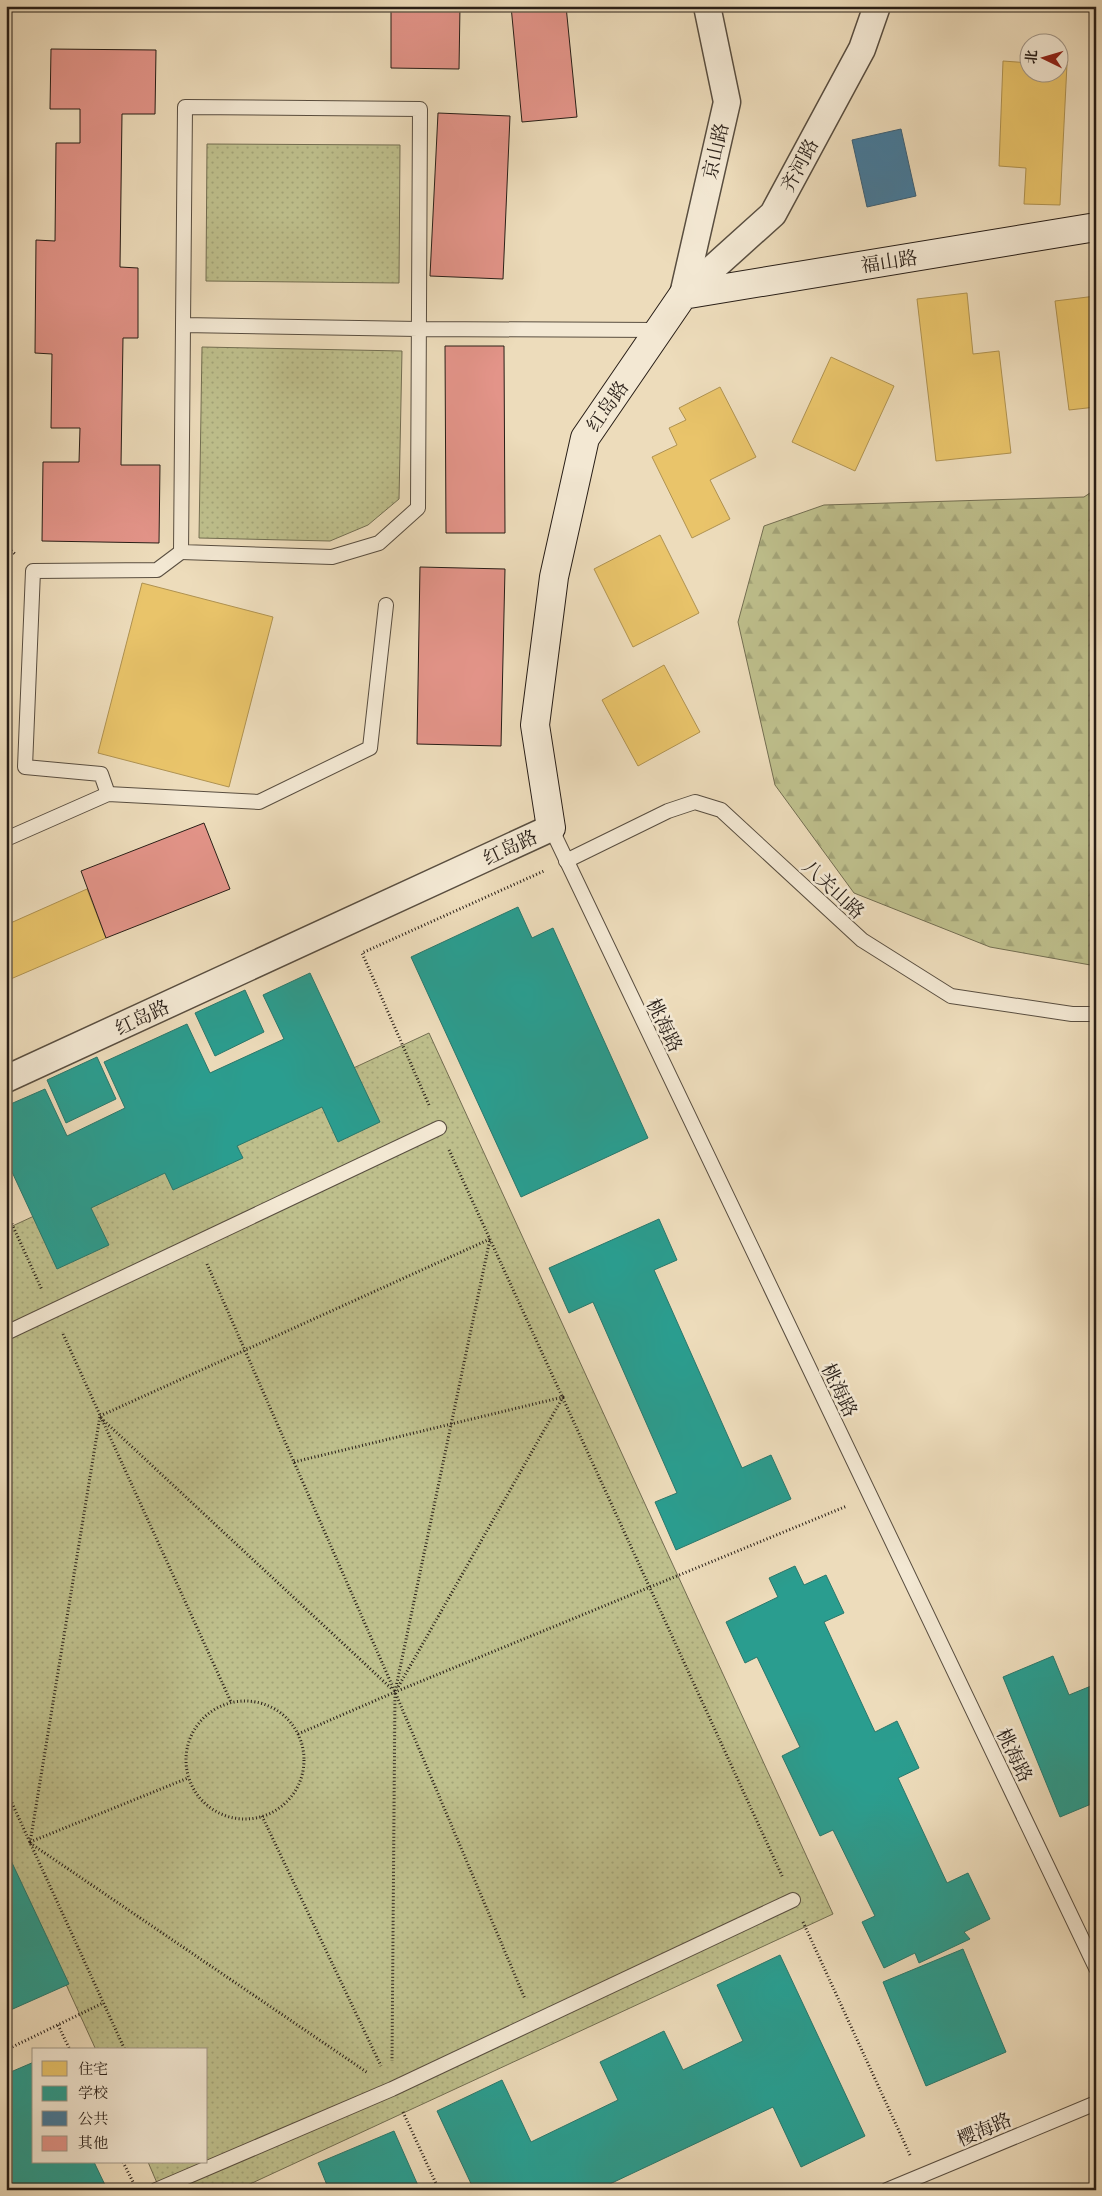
<svg xmlns="http://www.w3.org/2000/svg" width="1102" height="2196" viewBox="0 0 1102 2196" font-family="'IM FELL DW Pica','Noto Serif SC',serif">
	<defs>
		<pattern id="grass-dots" width="8" height="8" patternUnits="userSpaceOnUse" patternTransform="scale(1.25)"><rect width="8" height="8" fill="#bebf8c"/><path d="M2 2h.1M6 6h.1" fill="none" stroke="#a3a478" stroke-width="1.8" stroke-linecap="round"/></pattern>
		<pattern id="forest-firs" width="22" height="20" patternUnits="userSpaceOnUse" patternTransform="scale(1.25)"><rect width="22" height="20" fill="#bebf8c"/><path d="M5 1l3.5 6h-7zM16 11l3.5 6h-7z" fill="#a3a478"/></pattern>
	</defs>
	<rect width="100%" height="100%" fill="#eddcbb"/>
	<filter id="stains"><feTurbulence type="fractalNoise" baseFrequency=".004" numOctaves="4"/><feColorMatrix values="0 0 0 0 .2 0 0 0 0 .09 0 0 0 0 .02 0 0 0 .5 -.17"/></filter>
	<radialGradient id="worn" r=".72"><stop offset=".6" stop-color="#630" stop-opacity="0"/><stop offset="1" stop-color="#630" stop-opacity=".3"/></radialGradient>
	<g fill="url(#grass-dots)" stroke="#736e52">
		<path d="M207 144 400 145 399 283 206 281Z"/>
		<path d="M202 347 402 351 399 499 368 525 330 541 199 538Z"/>
		<path d="M429 1033 833 1914 237 2190H160L148 2162H206V2050H96L6 1853V1229Z"/>
	</g>
	<path fill="url(#forest-firs)" stroke="#736e52" d="M1096 489V966L990 947 854 893 775 785 738 622 764 526 824 505 1084 497Z"/>
	<g fill="#e9c46a" stroke="#af9251">
		<path d="M1003 61 1030 63V72H1060V64H1067L1060 205 1024 204 1026 168 999 166Z"/>
		<path d="M967 293 973 354 999 351 1011 453 936 461 917 299Z"/>
		<path d="M1096 296V407L1069 410 1055 301Z"/>
		<path d="M831 357 894 386 855 471 792 442Z"/>
		<path d="M720 387 756 457 710 480 730 519 692 538 652 457 677 445 669 428 686 420 679 408Z"/>
		<path d="M660 535 699 613 633 647 594 569Z"/>
		<path d="M142 583 273 617 229 787 98 753Z"/>
		<path d="M664 665 700 732 638 766 602 700Z"/>
		<path d="M87 889 106 938 6 981V925Z"/>
	</g>
	<g fill="#2a9d8f" stroke="#29776b">
		<path d="M518 907 532 938 553 928 648 1138 521 1197 411 957Z"/>
		<path d="M310 973 380 1122 338 1142 322 1107 237 1146 243 1158 173 1190 165 1173 91 1208 109 1245 57 1269 6 1159V1106L45 1089 67 1136 125 1108 104 1062 187 1024 210 1073 284 1039 263 995Z"/>
		<path d="M245 990 264 1032 215 1056 195 1013Z"/>
		<path d="M97 1057 116 1099 66 1123 47 1080Z"/>
		<path d="M659 1219 677 1260 654 1270 742 1468 771 1455 791 1499 676 1550 655 1502 677 1493 593 1302 569 1313 549 1268Z"/>
		<path d="M795 1566 804 1585 826 1575 844 1613 824 1622 875 1732 897 1721 919 1768 898 1778 947 1883 968 1873 990 1919 964 1932 970 1939 919 1963 915 1953 884 1968 862 1922 875 1916 833 1830 820 1836 782 1756 800 1747 757 1657 745 1663 726 1622 778 1597 769 1578Z"/>
		<path d="M1053 1656 1069 1695 1096 1684V1802L1060 1817 1003 1677Z"/>
		<path d="M6 1850 69 1984 6 2012Z"/>
		<path d="M963 1949 1006 2052 926 2086 883 1982Z"/>
		<path d="M780 1955 865 2136 801 2167 773 2107 597 2190H474L437 2111 502 2080 531 2142 618 2100 600 2062 664 2031 683 2070 743 2041 717 1985Z"/>
		<path d="M34 2062V2162H94L106 2187 99 2190H6V2074Z"/>
		<path d="M394 2131 420 2190H329L318 2163Z"/>
	</g>
	<path fill="#457b9d" stroke="#3c5f75" d="M901 129 916 196 867 207 852 140Z"/>
	<g fill="#e39489" stroke="#281e17">
		<path d="M391 6H460L459 69 391 68Z"/>
		<path d="M511 6H566L577 117 522 122Z"/>
		<path d="M51 49 156 50 155 114H122L120 267 138 268V338H123L121 465H160L159 543 42 541 43 462H79L80 428H51L52 354 35 353 36 240 55 241 56 143H80V109H50Z"/>
		<path d="M438 113 510 116 503 279 430 276Z"/>
		<path d="M445 346H504L505 533H446Z"/>
		<path d="M420 567 505 569 501 746 417 744Z"/>
		<path d="M204 823 230 889 106 938 81 871Z"/>
	</g>
	<g fill="none" stroke-linecap="round" stroke-linejoin="round">
		<defs>
			<g id="lane">
				<path d="M183 325 181 552 332 557 379 543 418 508 420 109 185 107 183 325 418 329 659 330"/>
				<path d="M108 794 101 774 25 767 33 571 157 570 181 552"/>
				<path d="M551 828 1096 1968"/>
				<path d="M6 839 108 794 259 802 370 748 386 605"/>
				<path d="M566 861 668 811 695 802 721 810 862 940 951 996 1072 1014H1096"/>
				<path d="M6 1333 439 1128"/>
				<path d="M156 2190 392 2089 793 1900"/>
				<path d="M887 2190 1096 2103"/>
			</g>
			<g id="street">
				<path d="M683 295 773 214 862 49 877 6"/>
				<path d="M683 295 727 102 707 6"/>
				<path d="M6 1079 551 828"/>
			</g>
			<path id="secondary" d="M551 828 535 725 554 577 585 438 683 295 1096 227"/>
		</defs>
		<use href="#lane" stroke="#594e40" stroke-width="16"/>
		<use href="#street" stroke="#594e40" stroke-width="29"/>
		<use href="#secondary" stroke="#281e17" stroke-width="30"/>
		<g stroke="#281e17" stroke-width="3" stroke-dasharray="1 2.5" stroke-linecap="butt">
			<path d="M6 546 15 554"/>
			<path d="M429 1105 362 953 544 871"/>
			<path d="M449 1150 783 1878"/>
			<path d="M6 1211 42 1290"/>
			<path d="M207 1264 395 1692 525 1999"/>
			<path d="M63 1334 231 1702"/>
			<path d="M100 1416 490 1239 395 1692 392 2061"/>
			<path d="M101 1418 393 1690"/>
			<path d="M294 1462 563 1397 397 1689"/>
			<circle cx="245" cy="1760" r="59"/>
			<path d="M298 1734 395 1692 847 1506"/>
			<path d="M6 1790 125 2050"/>
			<path d="M262 1816 381 2066"/>
			<path d="M30 1842 188 1778"/>
			<path d="M30 1843 368 2073"/>
			<path d="M30 1843 100 1416"/>
			<path d="M803 1922 910 2155"/>
			<path d="M58 2025 70 2050"/>
			<path d="M6 2050 103 2003"/>
			<path d="M403 2112 439 2190"/>
			<path d="M123 2162 133 2182"/>
		</g>
		<use href="#lane" stroke="#f3e8d3" stroke-width="14"/>
		<use href="#street" stroke="#f3e8d3" stroke-width="26"/>
		<use href="#secondary" stroke="#f3e8d3" stroke-width="28"/>
	</g>
	<g text-anchor="middle" stroke-width="5" stroke-linejoin="round" paint-order="stroke">
		<g font-size="19" fill="#281e17" stroke="#f3e8d3">
			<text transform="translate(715 151) rotate(-77)" y="7">京山路</text>
			<text transform="translate(799 165) rotate(-62)" y="7">齐河路</text>
			<text transform="translate(889 261) rotate(-9)" y="7">福山路</text>
			<text transform="translate(607 406) rotate(-55)" y="7">红岛路</text>
			<text transform="translate(510 847) rotate(-25)" y="7">红岛路</text>
			<text transform="translate(834 889) rotate(43)" y="7">八关山路</text>
			<text transform="translate(142 1017) rotate(-25)" y="7">红岛路</text>
			<text transform="translate(665 1025) rotate(64)" y="7">桃海路</text>
			<text transform="translate(840 1390) rotate(64)" y="7">桃海路</text>
			<text transform="translate(1015 1755) rotate(64)" y="7">桃海路</text>
			<text transform="translate(984 2129) rotate(-23)" y="7">樱海路</text>
		</g>
	</g>
	<rect width="1102" height="2196" fill="none" stroke="#eddcbb" stroke-width="25"/>
	<rect x="8" y="8" width="1087" height="2181" fill="none" stroke="#281e17" stroke-width="2.5"/>
	<rect x="12" y="12" width="1077" height="2171" fill="none" stroke="#281e17"/>
	<rect x="32" y="2048" width="175" height="115" fill="#f3e8d3" stroke="#a29788"/>
	<rect x="42" y="2061" width="25" height="15" fill="#e9c46a" stroke="#a29788"/>
	<text x="78" y="2074" font-size="15" fill="#281e17">住宅</text>
	<rect x="42" y="2086" width="25" height="15" fill="#2a9d8f" stroke="#a29788"/>
	<text x="78" y="2098" font-size="15" fill="#281e17">学校</text>
	<rect x="42" y="2111" width="25" height="15" fill="#457b9d" stroke="#a29788"/>
	<text x="78" y="2124" font-size="15" fill="#281e17">公共</text>
	<rect x="42" y="2136" width="25" height="15" fill="#e39489" stroke="#a29788"/>
	<text x="78" y="2148" font-size="15" fill="#281e17">其他</text>
	<g transform="translate(1044 58) rotate(275)"><circle r="24" fill="#f3e8d3" stroke="#a29788"/>
	<path d="M0-4L9 19L0 12L-9 19Z" fill="#8f2418"/>
	<text y="-8" font-size="14" font-weight="bold" text-anchor="middle" fill="#281e17">北</text>
	</g>
	<rect width="100%" height="100%" filter="url(#stains)"/>
	<rect width="100%" height="100%" fill="url(#worn)"/>
</svg>
